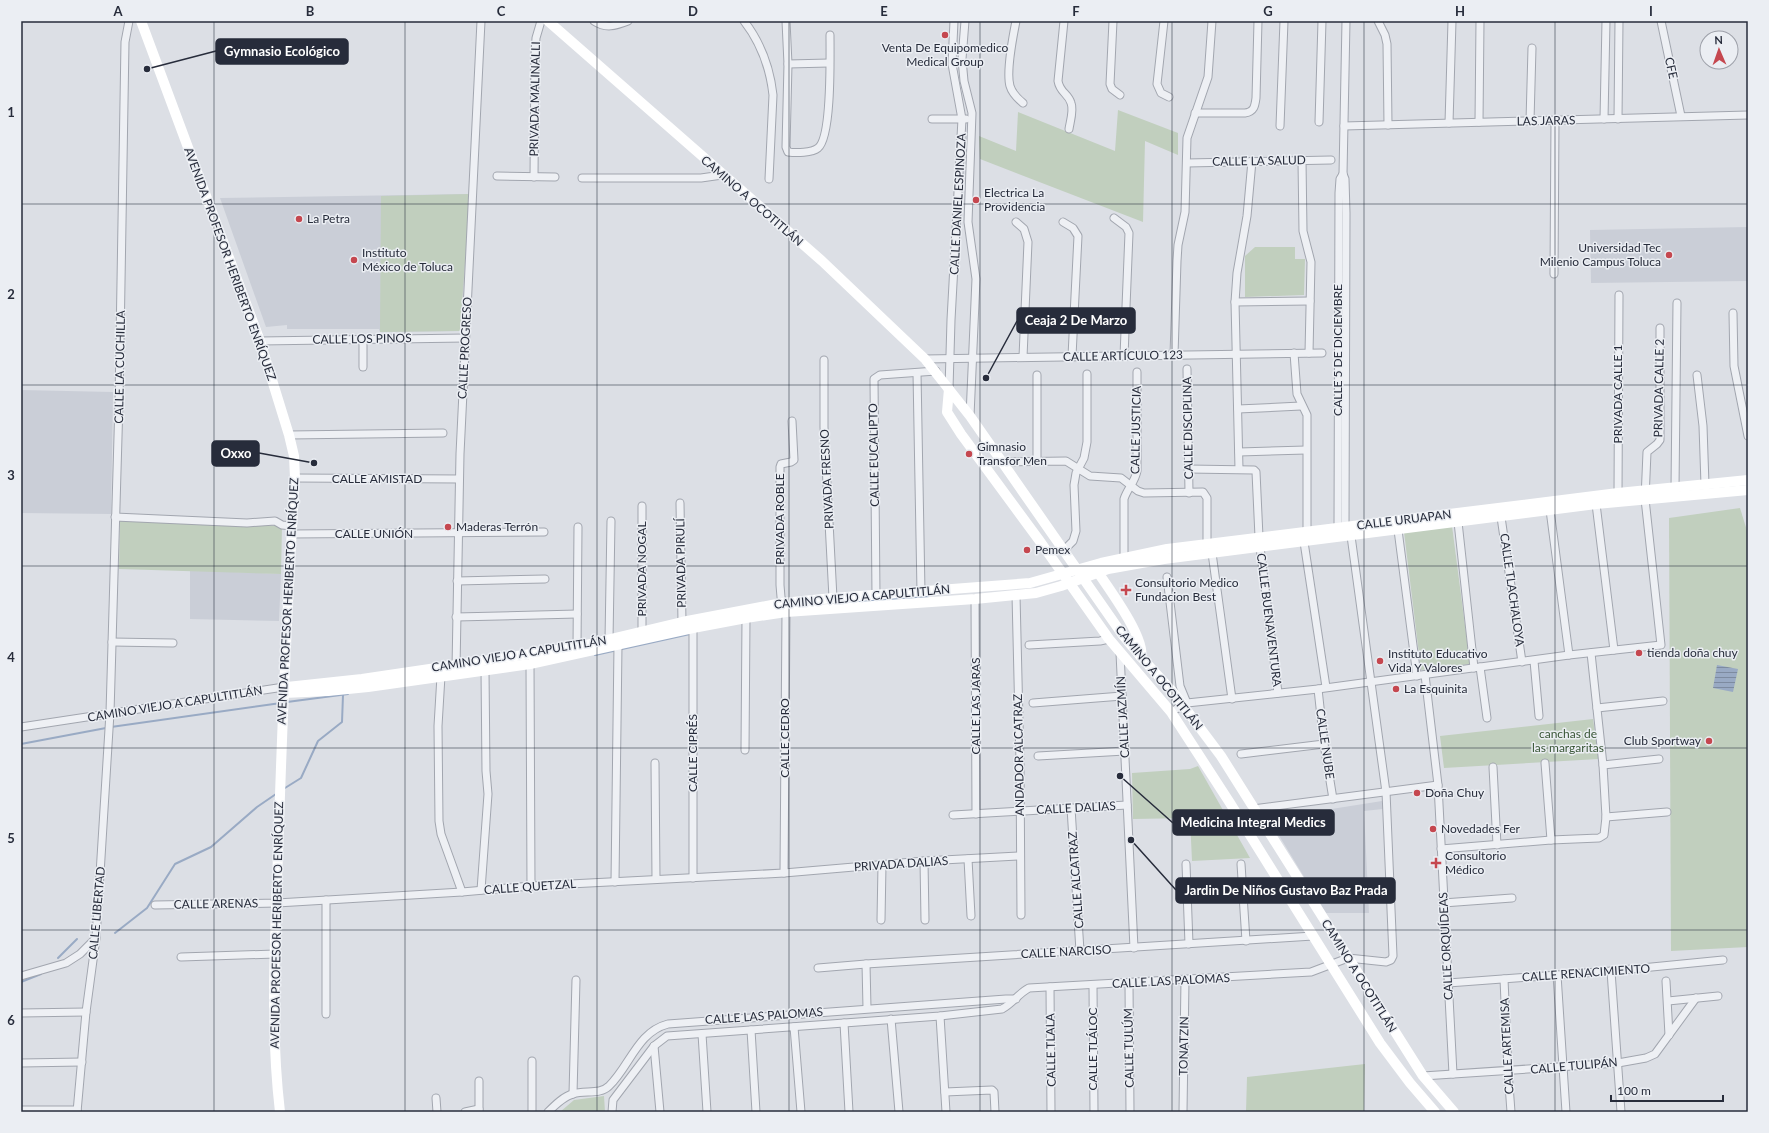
<svg xmlns="http://www.w3.org/2000/svg" width="1769" height="1133" viewBox="0 0 1769 1133" font-family="Lato,sans-serif">
	<defs>
		<pattern id="water-rules" width="6" height="5" patternUnits="userSpaceOnUse"><rect width="6" height="5" fill="#99aac4"/><path d="M0 2.5h6" fill="none" stroke="#7d8ba0"/></pattern>
	</defs>
	<rect width="100%" height="100%" fill="#dcdfe5"/>
	<g fill="#caced7">
		<path d="M470 194 460 331 380 332 379 329H287V325L266 327 220 198Z"/>
		<path d="M1748 227V281L1591 283 1590 230Z"/>
		<path d="M21 390 113 392 111 514 21 513Z"/>
		<path d="M190 570 281 574 279 621 190 619Z"/>
		<path d="M1382 801 1383 809 1364 811 1369 913H1326L1269 819Z"/>
	</g>
	<g fill="#c1cfbe">
		<path d="M1118 110 1178 133V155L1145 141 1143 222 980 159 979 136 1016 151 1018 112 1115 151Z"/>
		<path d="M470 194 460 331 380 332 381 196Z"/>
		<path d="M1255 247H1295V259H1305L1304 295 1245 297V256Z"/>
		<path d="M1740 508 1748 534V947L1671 951 1669 518Z"/>
		<path d="M120 520 282 526 281 574 119 569Z"/>
		<path d="M1452 526 1470 664 1421 670 1404 532Z"/>
		<path d="M1593 719 1599 759 1444 768 1440 736Z"/>
		<path d="M1198 766 1250 858 1192 861 1190 818 1133 819 1132 773 1190 769Z"/>
		<path d="M1365 1064 1364 1112H1246L1247 1077Z"/>
		<path d="M604 1096 605 1112H560L574 1100Z"/>
	</g>
	<path fill="url(#water-rules)" d="M1717 665 1738 669 1733 692 1713 688Z"/>
	<g fill="none" stroke-linecap="round" stroke-linejoin="round">
		<g stroke="#99aac4" stroke-width="2">
			<path d="M860 601 928 597"/>
			<path d="M595 655 690 634"/>
			<path d="M287 702 348 694"/>
			<path d="M111 727 281 703"/>
			<path d="M21 744 106 728"/>
			<path d="M285 788 301 778 318 741 342 722 343 695"/>
			<path d="M115 933 147 908 175 864 211 847 257 807 276 794"/>
			<path d="M58 958 77 939"/>
			<path d="M21 982 41 974"/>
		</g>
		<defs>
			<g id="minor">
				<path d="M594 21C606 29 615 26 628 21"/>
				<path d="M744 21C761 43 770 68 773 95L769 179"/>
				<path d="M786 21 788 64 786 147 788 152C796 153 812 153 818 148 832 137 830 55 830 35"/>
				<path d="M965 21 962 59 964 81 972 113 968 222 976 279 970 416"/>
				<path d="M1016 21C1013 36 1006 72 1010 86 1012 93 1017 98 1023 103"/>
				<path d="M1064 21 1058 81C1060 93 1068 93 1071 103 1074 110 1070 122 1069 129"/>
				<path d="M1113 21 1110 84 1112 89 1120 95"/>
				<path d="M1164 21 1157 84 1161 93 1169 97"/>
				<path d="M1378 21 1385 35 1387 44 1388 125"/>
				<path d="M1661 21 1681 116"/>
				<path d="M788 64 829 63"/>
				<path d="M1195 113H1245C1254 112 1255 106 1256 98L1258 21"/>
				<path d="M932 119H966"/>
				<path d="M1604 119 1606 21"/>
				<path d="M1618 119 1619 21"/>
				<path d="M1530 121 1532 48"/>
				<path d="M1319 122 1322 21"/>
				<path d="M1479 122 1480 21"/>
				<path d="M1449 123 1452 21"/>
				<path d="M1280 126 1284 21"/>
				<path d="M1344 126 1748 115"/>
				<path d="M1302 161 1303 231 1311 262 1309 353"/>
				<path d="M1187 163 1331 160"/>
				<path d="M497 176 555 177"/>
				<path d="M534 177 535 54 536 38 541 21"/>
				<path d="M582 178H701L722 175"/>
				<path d="M1114 218 1126 227 1129 233 1124 356"/>
				<path d="M1016 222 1024 229 1028 242 1023 357"/>
				<path d="M1063 222 1073 228 1078 236 1072 356"/>
				<path d="M1554 274 1555 121"/>
				<path d="M1235 302 1310 301"/>
				<path d="M1733 313 1734 366 1748 436"/>
				<path d="M363 339V367"/>
				<path d="M260 341 465 338"/>
				<path d="M1294 353 1297 394 1307 415V532"/>
				<path d="M1174 355 1177 261 1178 245 1185 212 1187 138 1208 77 1212 21"/>
				<path d="M925 359 1322 353"/>
				<path d="M824 360V427L833 598"/>
				<path d="M1187 369 1189 493"/>
				<path d="M917 373 921 592"/>
				<path d="M1037 375V460"/>
				<path d="M1697 375 1703 426 1705 485"/>
				<path d="M949 389 951 320 962 119 952 64 954 21"/>
				<path d="M1238 409 1301 406"/>
				<path d="M289 435 443 433"/>
				<path d="M1239 452 1306 450"/>
				<path d="M1002 462 1066 461 1090 476 1121 478 1138 491 1144 493 1203 492 1207 498V543"/>
				<path d="M1188 469 1254 470 1256 472 1259 537"/>
				<path d="M1239 469 1235 302 1237 273 1247 216 1252 161"/>
				<path d="M295 478 459 479"/>
				<path d="M1675 488 1677 303"/>
				<path d="M1618 493 1619 295"/>
				<path d="M680 503 682 622"/>
				<path d="M1596 504 1614 650"/>
				<path d="M642 506V631"/>
				<path d="M1550 510 1569 655"/>
				<path d="M115 517 247 523 275 521 282 525 292 526"/>
				<path d="M1501 517 1522 662"/>
				<path d="M1458 522 1474 668"/>
				<path d="M1345 527 1346 213 1345 179 1343 174 1346 21"/>
				<path d="M1338 528 1339 193 1340 179 1343 174"/>
				<path d="M1398 530 1417 676"/>
				<path d="M291 534 544 532"/>
				<path d="M1304 542 1326 687"/>
				<path d="M1260 547 1278 693"/>
				<path d="M1064 550 1073 541 1076 531 1074 485 1076 473 1084 458 1087 442V374"/>
				<path d="M1212 553 1232 699"/>
				<path d="M1124 557V499C1127 489 1135 482 1137 471V372"/>
				<path d="M1167 577 1180 686 1187 703"/>
				<path d="M457 581 545 579"/>
				<path d="M876 595 874 379 880 375 936 371"/>
				<path d="M1016 595 1020 763 1021 915"/>
				<path d="M975 599 976 814"/>
				<path d="M456 617 577 614"/>
				<path d="M609 640 611 521"/>
				<path d="M112 642 173 643"/>
				<path d="M1029 645 1100 641 1109 639"/>
				<path d="M577 647 578 527"/>
				<path d="M1120 653 1134 948"/>
				<path d="M1534 661 1539 716"/>
				<path d="M530 664 531 886"/>
				<path d="M1480 667 1487 718"/>
				<path d="M456 668 460 454 481 21"/>
				<path d="M1425 675 1438 785 1453 1074"/>
				<path d="M441 676 438 726 439 821 441 834 462 892"/>
				<path d="M1318 689 1324 744 1333 799"/>
				<path d="M1033 703 1122 696"/>
				<path d="M1597 708 1663 701"/>
				<path d="M1171 712 1187 703 1318 689 1569 655 1661 645 1645 499 1647 452 1657 444 1660 440V328"/>
				<path d="M21 727 284 687"/>
				<path d="M745 750 746 618"/>
				<path d="M1241 754 1324 744"/>
				<path d="M1038 756 1125 751"/>
				<path d="M655 763 656 879"/>
				<path d="M1545 763 1551 840"/>
				<path d="M1603 765 1659 759"/>
				<path d="M1493 767 1497 845"/>
				<path d="M1071 808 1080 951"/>
				<path d="M1253 809 1438 785"/>
				<path d="M953 815 1127 805"/>
				<path d="M1606 817 1667 812"/>
				<path d="M1441 849 1551 840 1599 838 1604 835 1606 817 1603 765 1591 653"/>
				<path d="M968 859 971 916"/>
				<path d="M924 861 925 920"/>
				<path d="M1186 864 1189 944"/>
				<path d="M1241 864 1246 941"/>
				<path d="M784 873 786 612 781 597 780 585V467L781 464 791 462 794 460 792 421"/>
				<path d="M693 878V628"/>
				<path d="M615 882 618 645"/>
				<path d="M481 890 488 794 486 771 485 670"/>
				<path d="M1443 903 1512 898"/>
				<path d="M155 905 277 903 462 892 531 886 784 873 924 861 1020 856"/>
				<path d="M881 920 882 865"/>
				<path d="M181 957 275 954"/>
				<path d="M866 964 867 1008"/>
				<path d="M818 968 866 964 1313 936"/>
				<path d="M1611 971 1621 1112"/>
				<path d="M1557 975 1566 1112"/>
				<path d="M21 976 66 963 80 954 96 938"/>
				<path d="M1504 979 1508 1071 1511 1112"/>
				<path d="M1666 981 1669 1035"/>
				<path d="M1129 983 1130 1112"/>
				<path d="M1448 983 1611 971 1723 960"/>
				<path d="M1093 985 1094 1112"/>
				<path d="M1050 987 1051 1112"/>
				<path d="M1668 1001 1718 996"/>
				<path d="M21 1013 86 1012"/>
				<path d="M326 1014V900"/>
				<path d="M940 1016 946 1112"/>
				<path d="M891 1019 899 1112"/>
				<path d="M844 1023 849 1112"/>
				<path d="M794 1027 801 1112"/>
				<path d="M751 1030 756 1112"/>
				<path d="M702 1034 707 1112"/>
				<path d="M654 1046 660 1112"/>
				<path d="M532 1061V1112"/>
				<path d="M21 1063 82 1062"/>
				<path d="M1423 1076 1618 1063 1646 1058 1655 1054 1696 998"/>
				<path d="M479 1081V1112"/>
				<path d="M945 1092 992 1090 994 1092 995 1112"/>
				<path d="M573 1094 576 980"/>
				<path d="M436 1098 437 1112"/>
				<path d="M21 1110H77"/>
				<path d="M77 1112 86 1012 96 938 110 713 119 402 125 42 129 21"/>
				<path d="M465 1112 479 1109"/>
				<path d="M548 1112C555 1105 564 1096 573 1094 585 1090 600 1095 609 1086 630 1066 637 1032 668 1024L1006 999H1016"/>
				<path d="M612 1112 613 1100 654 1046 667 1036 940 1016 1002 1009C1012 1004 1019 993 1029 988L1311 972 1348 958 1386 962 1391 960 1393 956 1386 792 1351 536"/>
				<path d="M1183 1112 1185 980"/>
			</g>
		</defs>
		<use href="#minor" stroke="#a2a6af" stroke-width="9"/>
		<use href="#minor" stroke="#eef0f4" stroke-width="7"/>
		<g stroke="#fff" stroke-width="10">
			<path d="M141 21 260 341 289 435 294 456 295 478C287 603 282 729 278 854 275 940 270 1027 280 1112"/>
			<path d="M548 21 822 261 925 359 970 416 1122 634 1141 657 1173 692 1221 756 1423 1076 1454 1112"/>
			<path d="M949 389 947 412 961 434 1039 540 1109 639 1171 712 1230 803 1380 1043 1410 1083 1435 1112"/>
			<path d="M1095 568C1107 586 1146 638 1141 657"/>
			<path d="M287 687 362 679 577 647 682 622 782 603 833 598 1030 583 1101 563 1167 549 1618 493 1748 480"/>
			<path d="M284 693 328 691 368 687 530 664 693 628 746 618 786 612 975 599 1036 593 1061 586 1108 569 1164 559 1596 504 1748 490"/>
		</g>
	</g>
	<path fill="none" stroke="#272c3b" stroke-width="1" stroke-opacity="0.55" d="M214 21V1112M405 21V1112M597 21V1112M789 21V1112M980 21V1112M1172 21V1112M1364 21V1112M1555 21V1112M21 204H1748M21 385H1748M21 566H1748M21 748H1748M21 930H1748"/>
	<g fill="#c5474f" stroke="#ebeef3" stroke-width="1.5">
		<circle cx="945" cy="35" r="4"/>
		<circle cx="976" cy="200" r="4"/>
		<circle cx="299" cy="219" r="4"/>
		<circle cx="1669" cy="255" r="4"/>
		<circle cx="354" cy="260" r="4"/>
		<circle cx="969" cy="454" r="4"/>
		<circle cx="448" cy="527" r="4"/>
		<circle cx="1027" cy="550" r="4"/>
		<path d="M1124 584h4v4h4v4h-4v4h-4v-4h-4v-4h4z"/>
		<circle cx="1639" cy="653" r="4"/>
		<circle cx="1380" cy="661" r="4"/>
		<circle cx="1396" cy="689" r="4"/>
		<circle cx="1709" cy="741" r="4"/>
		<circle cx="1417" cy="793" r="4"/>
		<circle cx="1433" cy="829" r="4"/>
		<path d="M1434 857h4v4h4v4h-4v4h-4v-4h-4v-4h4z"/>
	</g>
	<g text-anchor="middle" stroke-width="3" stroke-linejoin="round" paint-order="stroke">
		<g font-size="12" fill="#272c3b" stroke="#ebeef3" text-anchor="start">
			<text x="945" y="52" text-anchor="middle">Venta De Equipomedico<tspan x="945" dy="14">Medical Group</tspan></text>
			<text x="984" y="197">Electrica La<tspan x="984" dy="14">Providencia</tspan></text>
			<text x="307" y="223">La Petra</text>
			<text x="1661" y="252" text-anchor="end">Universidad Tec<tspan x="1661" dy="14">Milenio Campus Toluca</tspan></text>
			<text x="362" y="257">Instituto<tspan x="362" dy="14">México de Toluca</tspan></text>
			<text x="977" y="451">Gimnasio<tspan x="977" dy="14">Transfor Men</tspan></text>
			<text x="456" y="531">Maderas Terrón</text>
			<text x="1035" y="554">Pemex</text>
			<text x="1135" y="587">Consultorio Medico<tspan x="1135" dy="14">Fundacion Best</tspan></text>
			<text x="1647" y="657">tienda doña chuy</text>
			<text x="1388" y="658">Instituto Educativo<tspan x="1388" dy="14">Vida Y Valores</tspan></text>
			<text x="1404" y="693">La Esquinita</text>
			<text x="1701" y="745" text-anchor="end">Club Sportway</text>
			<text x="1425" y="797">Doña Chuy</text>
			<text x="1441" y="833">Novedades Fer</text>
			<text x="1445" y="860">Consultorio<tspan x="1445" dy="14">Médico</tspan></text>
		</g>
		<g font-size="12" fill="#272c3b" stroke="#ebeef3">
			<text transform="translate(1671 68) rotate(78)" y="4">CFE</text>
			<text transform="translate(535 99) rotate(-89)" y="4">PRIVADA MALINALLI</text>
			<text transform="translate(1546 121) rotate(-1)" y="4">LAS JARAS</text>
			<text transform="translate(1259 161) rotate(-1)" y="4">CALLE LA SALUD</text>
			<text transform="translate(752 201) rotate(41)" y="4">CAMINO A OCOTITLÁN</text>
			<text transform="translate(958 204) rotate(-87)" y="4">CALLE DANIEL ESPINOZA</text>
			<text transform="translate(230 264) rotate(70)" y="4">AVENIDA PROFESOR HERIBERTO ENRÍQUEZ</text>
			<text transform="translate(362 339) rotate(-1)" y="4">CALLE LOS PINOS</text>
			<text transform="translate(465 348) rotate(-87)" y="4">CALLE PROGRESO</text>
			<text transform="translate(1338 350) rotate(-90)" y="4">CALLE 5 DE DICIEMBRE</text>
			<text transform="translate(1123 356) rotate(-1)" y="4">CALLE ARTÍCULO 123</text>
			<text transform="translate(120 367) rotate(-89)" y="4">CALLE LA CUCHILLA</text>
			<text transform="translate(1659 388) rotate(-89)" y="4">PRIVADA CALLE 2</text>
			<text transform="translate(1618 394) rotate(-90)" y="4">PRIVADA CALLE 1</text>
			<text transform="translate(1188 428) rotate(-91)" y="4">CALLE DISCIPLINA</text>
			<text transform="translate(1136 430) rotate(-89)" y="4">CALLE JUSTICIA</text>
			<text transform="translate(874 455) rotate(-91)" y="4">CALLE EUCALIPTO</text>
			<text x="377" y="483">CALLE AMISTAD</text>
			<text transform="translate(827 479) rotate(-93)" y="4">PRIVADA FRESNO</text>
			<text transform="translate(780 519) rotate(-90)" y="4">PRIVADA ROBLE</text>
			<text transform="translate(1404 520) rotate(-7)" y="4">CALLE URUAPAN</text>
			<text x="374" y="538">CALLE UNIÓN</text>
			<text transform="translate(681 563) rotate(-91)" y="4">PRIVADA PIRULÍ</text>
			<text transform="translate(642 569) rotate(-90)" y="4">PRIVADA NOGAL</text>
			<text transform="translate(1512 590) rotate(82)" y="4">CALLE TLACHALOYA</text>
			<text transform="translate(862 597) rotate(-5)" y="4">CAMINO VIEJO A CAPULTITLÁN</text>
			<text transform="translate(288 601) rotate(-87)" y="4">AVENIDA PROFESOR HERIBERTO ENRÍQUEZ</text>
			<text transform="translate(1269 620) rotate(83)" y="4">CALLE BUENAVENTURA</text>
			<text transform="translate(519 654) rotate(-9)" y="4">CAMINO VIEJO A CAPULTITLÁN</text>
			<text transform="translate(1159 678) rotate(51)" y="4">CAMINO A OCOTITLÁN</text>
			<text transform="translate(175 704) rotate(-9)" y="4">CAMINO VIEJO A CAPULTITLÁN</text>
			<text transform="translate(976 706) rotate(-90)" y="4">CALLE LAS JARAS</text>
			<text transform="translate(1123 717) rotate(-93)" y="4">CALLE JAZMÍN</text>
			<text transform="translate(785 738) rotate(-90)" y="4">CALLE CEDRO</text>
			<text transform="translate(1325 744) rotate(82)" y="4">CALLE NUBE</text>
			<text transform="translate(693 753) rotate(-90)" y="4">CALLE CIPRÉS</text>
			<text transform="translate(1019 755) rotate(-91)" y="4">ANDADOR ALCATRAZ</text>
			<text transform="translate(1076 808) rotate(-3)" y="4">CALLE DALIAS</text>
			<text transform="translate(901 864) rotate(-4)" y="4">PRIVADA DALIAS</text>
			<text transform="translate(1076 880) rotate(-94)" y="4">CALLE ALCATRAZ</text>
			<text transform="translate(530 887) rotate(-4)" y="4">CALLE QUETZAL</text>
			<text transform="translate(216 904) rotate(-1)" y="4">CALLE ARENAS</text>
			<text transform="translate(97 913) rotate(-85)" y="4">CALLE LIBERTAD</text>
			<text transform="translate(277 925) rotate(-89)" y="4">AVENIDA PROFESOR HERIBERTO ENRÍQUEZ</text>
			<text transform="translate(1446 946) rotate(-93)" y="4">CALLE ORQUÍDEAS</text>
			<text transform="translate(1066 952) rotate(-3)" y="4">CALLE NARCISO</text>
			<text transform="translate(1586 973) rotate(-4)" y="4">CALLE RENACIMIENTO</text>
			<text transform="translate(1359 976) rotate(58)" y="4">CAMINO A OCOTITLÁN</text>
			<text transform="translate(1171 981) rotate(-3)" y="4">CALLE LAS PALOMAS</text>
			<text transform="translate(764 1016) rotate(-4)" y="4">CALLE LAS PALOMAS</text>
			<text transform="translate(1184 1046) rotate(-89)" y="4">TONATZIN</text>
			<text transform="translate(1507 1046) rotate(-93)" y="4">CALLE ARTEMISA</text>
			<text transform="translate(1129 1048) rotate(-91)" y="4">CALLE TULÚM</text>
			<text transform="translate(1093 1049) rotate(-90)" y="4">CALLE TLÁLOC</text>
			<text transform="translate(1051 1050) rotate(-91)" y="4">CALLE TLALA</text>
			<text transform="translate(1574 1066) rotate(-5)" y="4">CALLE TULIPÁN</text>
		</g>
		<g font-size="12" fill="#385535" stroke="#ebeef3">
			<text x="1568" y="738">canchas de<tspan x="1568" dy="14">las margaritas</tspan></text>
		</g>
	</g>
	<path fill="none" stroke="#272c3b" stroke-width="1.5" d="M147 69L216 51M986 378L1017 321M314 463L259 453M1120 776L1173 823M1131 840L1176 890"/>
	<g fill="#272c3b" stroke="#ebeef3" stroke-width="1.5">
		<circle cx="147" cy="69" r="4"/>
		<circle cx="986" cy="378" r="4"/>
		<circle cx="314" cy="463" r="4"/>
		<circle cx="1120" cy="776" r="4"/>
		<circle cx="1131" cy="840" r="4"/>
	</g>
	<g fill="#272c3b" stroke="#272c3b" stroke-width="1.5">
		<rect x="216" y="39" width="132" height="25" rx="4"/>
		<rect x="1017" y="308" width="118" height="25" rx="4"/>
		<rect x="212" y="441" width="47" height="25" rx="4"/>
		<rect x="1173" y="810" width="161" height="25" rx="4"/>
		<rect x="1176" y="878" width="219" height="25" rx="4"/>
	</g>
	<g font-size="13" text-anchor="middle" font-weight="bold" fill="#fff">
		<text x="282" y="56">Gymnasio Ecológico</text>
		<text x="1076" y="325">Ceaja 2 De Marzo</text>
		<text x="236" y="458">Oxxo</text>
		<text x="1253" y="827">Medicina Integral Medics</text>
		<text x="1286" y="895">Jardin De Niños Gustavo Baz Prada</text>
	</g>
	<rect width="1769" height="1133" fill="none" stroke="#ebeef3" stroke-width="44"/>
	<g transform="translate(1719 50) rotate(358)"><circle r="19" fill="#ebeef3" stroke="#9da0a9"/>
	<path d="M0-3L7 15L0 10L-7 15Z" fill="#c5474f"/>
	<text y="-6" font-size="11" font-weight="bold" text-anchor="middle" fill="#272c3b">N</text>
	</g>
	<path d="M1611 1095v6h112v-6" fill="none" stroke="#272c3b" stroke-width="2"/>
	<text x="1617" y="1095" font-size="12" fill="#272c3b" stroke="#ebeef3" stroke-width="3" paint-order="stroke">100 m</text>
	<rect x="22" y="22" width="1725" height="1089" fill="none" stroke="#272c3b" stroke-width="1.5"/>
	<g font-size="13" text-anchor="middle" font-weight="bold" fill="#272c3b">
		<text x="118" y="16">A</text>
		<text x="310" y="16">B</text>
		<text x="501" y="16">C</text>
		<text x="693" y="16">D</text>
		<text x="884" y="16">E</text>
		<text x="1076" y="16">F</text>
		<text x="1268" y="16">G</text>
		<text x="1460" y="16">H</text>
		<text x="1651" y="16">I</text>
		<text x="11" y="117">1</text>
		<text x="11" y="299">2</text>
		<text x="11" y="480">3</text>
		<text x="11" y="662">4</text>
		<text x="11" y="843">5</text>
		<text x="11" y="1025">6</text>
	</g>
</svg>
